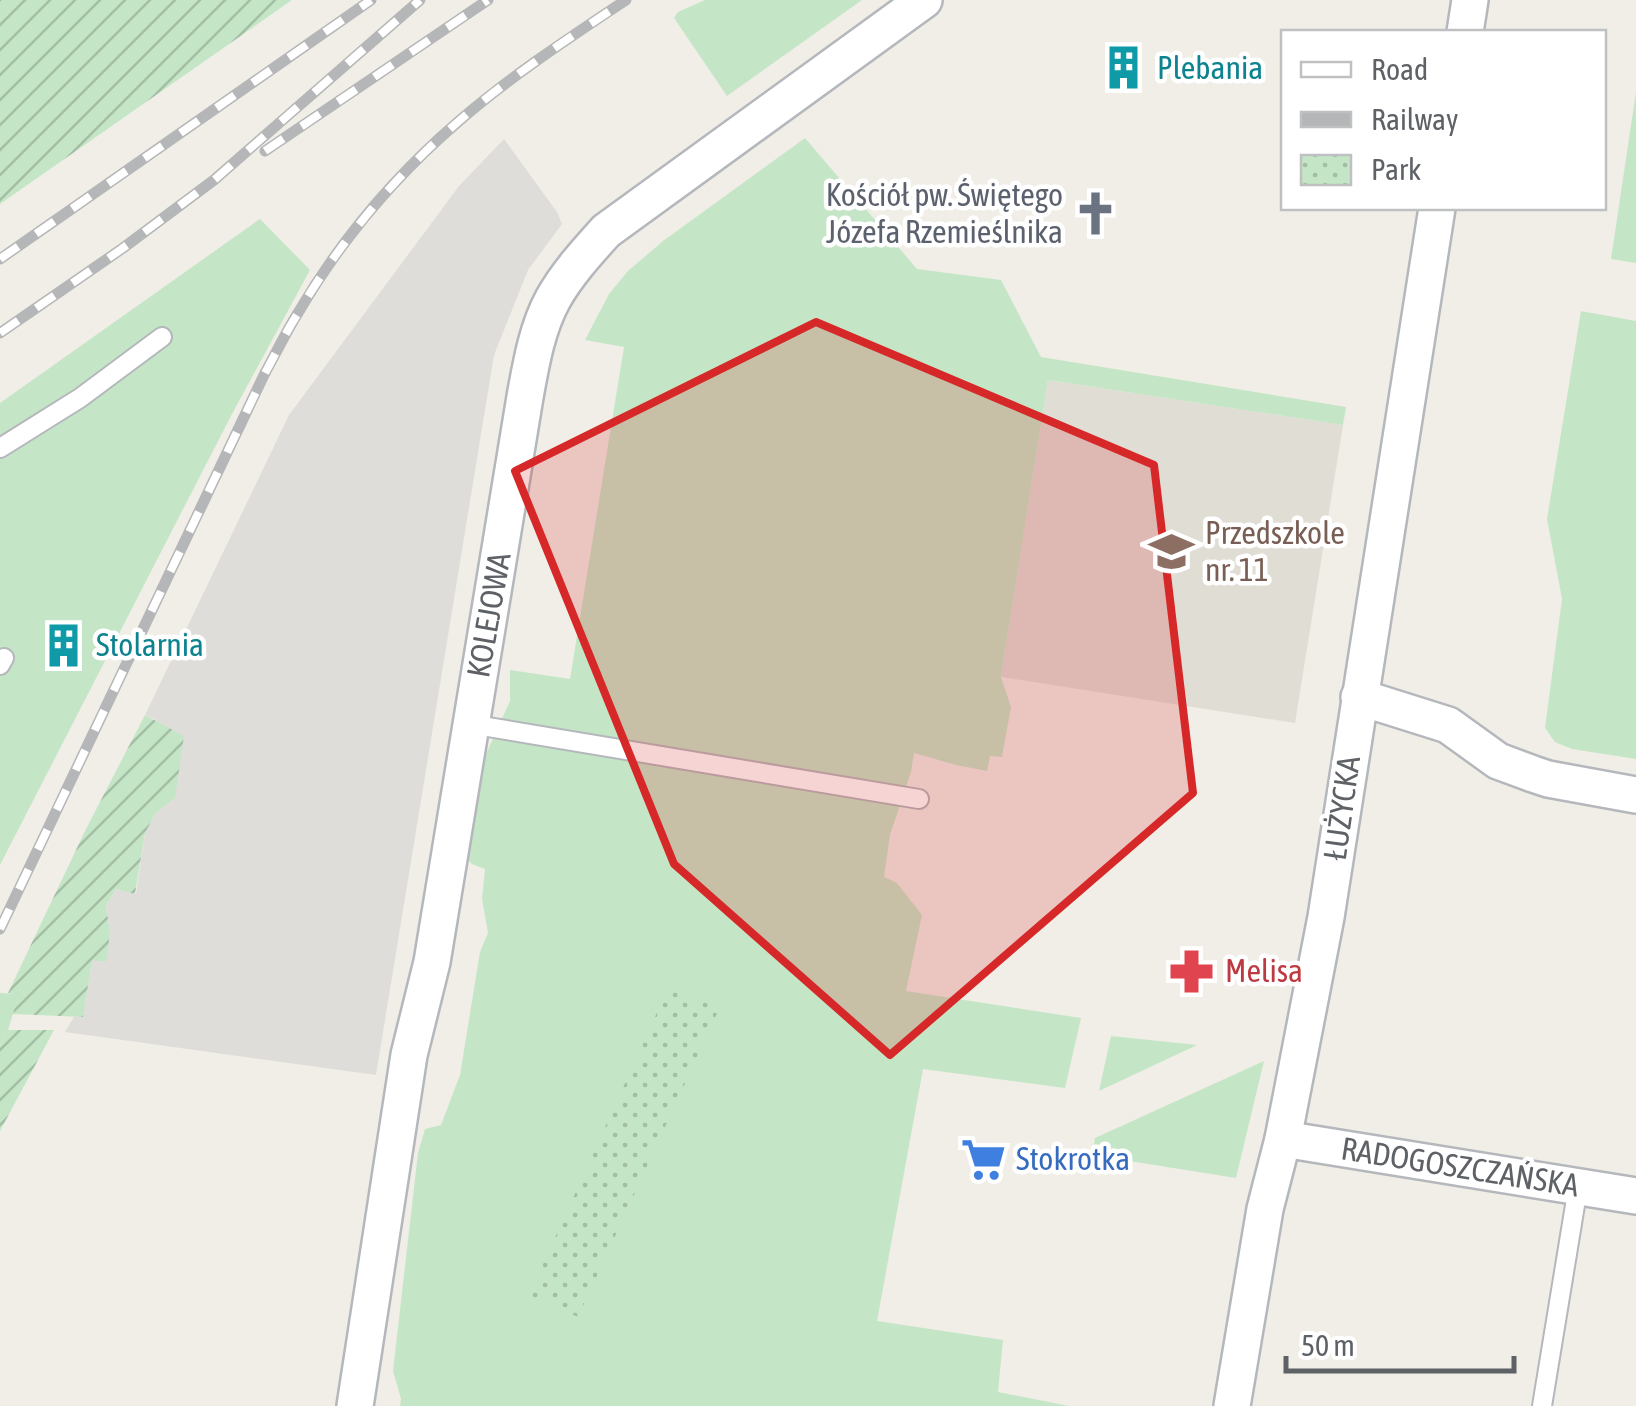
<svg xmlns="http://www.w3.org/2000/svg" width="1636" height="1406" viewBox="0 0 1636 1406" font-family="'Asap Condensed',sans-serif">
	<defs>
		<pattern id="park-dots" width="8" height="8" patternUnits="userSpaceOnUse" patternTransform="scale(2.5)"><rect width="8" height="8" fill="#c5e6c6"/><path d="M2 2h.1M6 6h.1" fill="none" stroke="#a3bea5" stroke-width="1.8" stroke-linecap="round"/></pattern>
		<pattern id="garden-furrows" width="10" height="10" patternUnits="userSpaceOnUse" patternTransform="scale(2.5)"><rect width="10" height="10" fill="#c5e6c6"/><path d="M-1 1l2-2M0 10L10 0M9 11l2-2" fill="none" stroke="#a3bea5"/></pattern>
	</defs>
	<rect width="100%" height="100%" fill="#f0eee7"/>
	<path fill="#dfddd9" d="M504 139 557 212 562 224 528 270 494 355 376 1075 65 1032 74 1017 83 1016 92 959 105 962 110 933 106 906 116 889 136 894 145 833 156 813 175 798 156 720 145 715 289 415 459 186Z"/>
	<path fill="#e0ddd5" d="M1048 380 1343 425 1295 723 1001 677Z"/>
	<g fill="#c5e6c6">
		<path d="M705 0H862L727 96 674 18 678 12Z"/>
		<path d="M1636 92V263L1611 259Z"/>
		<path d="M805 138 917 269 1001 280 1041 357 1346 407 1343 425 1048 380 1001 677 1011 707 1002 757 990 756 987 771 956 765 914 753 911 772 890 835 884 877 897 883 922 915 906 991 1081 1018 1065 1088 923 1069 877 1321 1003 1340 998 1392 1069 1406H400L401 1399 393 1371 418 1153 425 1129 441 1125 460 1075 480 952 488 933 482 899 485 869 472 864 467 859 482 763 510 701V670L570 679 624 347 585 340 609 294 628 271 663 241Z"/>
		<path d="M260 219 310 270 232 414 0 865V403Z"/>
		<path d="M1581 311 1636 321V759L1572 749 1555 742 1545 728 1562 599 1547 519Z"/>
		<path d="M0 993 19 994 8 1030 0 1046Z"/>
		<path d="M1111 1036 1197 1045 1099 1091Z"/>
		<path d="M1264 1061 1236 1178 1092 1155 1095 1138Z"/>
	</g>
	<path fill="url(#park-dots)" d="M669 986 719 1009 578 1317 529 1295Z"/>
	<g fill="url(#garden-furrows)">
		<path d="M0 0H292L0 204Z"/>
		<path d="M145 715 184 736 175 798 156 813 145 833 135 894 116 889 106 906 110 933 106 962 92 960 83 1017 13 1014 18 995 8 993 85 831Z"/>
		<path d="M8 1030H54L0 1131V1046Z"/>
	</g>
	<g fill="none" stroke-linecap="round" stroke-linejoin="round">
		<defs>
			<g id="lane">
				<path d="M0 448 80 398 162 337"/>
				<path d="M0 665 4 658"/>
				<path d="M470 724 919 799"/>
				<path d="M1542 1406 1578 1187"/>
			</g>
			<g id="street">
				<path d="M1465 32 1470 0"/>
				<path d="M1359 697 1448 725 1498 761 1533 774 1548 779 1636 795"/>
				<path d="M1283 1139 1636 1196"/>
				<path d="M355 1406 409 1055 432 962 525 397C531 364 537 328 553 299 567 274 587 252 606 231L924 0"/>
				<path d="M1232 1406 1265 1209 1283 1139 1326 917 1437 208"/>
			</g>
		</defs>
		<use href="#lane" stroke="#b4b7bb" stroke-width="22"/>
		<use href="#street" stroke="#b4b7bb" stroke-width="40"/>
		<use href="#lane" stroke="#fff" stroke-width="18"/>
		<use href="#street" stroke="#fff" stroke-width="35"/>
		<defs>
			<g id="rail">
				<path d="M265 151 488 0"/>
				<path d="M0 259 371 0"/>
				<path d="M0 333 123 248 214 180 420 0"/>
				<path d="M0 929 265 373C276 353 286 332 298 313 340 241 396 175 459 121 511 76 569 38 626 0"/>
			</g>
		</defs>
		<use href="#rail" stroke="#b5b6b7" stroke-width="11"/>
		<use href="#rail" stroke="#fff" stroke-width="8" stroke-dasharray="22" stroke-linecap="butt"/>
	</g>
	<path fill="#d62828" fill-opacity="0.2" stroke="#d62828" stroke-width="8" stroke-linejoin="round" d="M816 322 1154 465 1193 793 890 1055 674 864 515 471Z"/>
	<defs>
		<symbol id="building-bare" viewBox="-9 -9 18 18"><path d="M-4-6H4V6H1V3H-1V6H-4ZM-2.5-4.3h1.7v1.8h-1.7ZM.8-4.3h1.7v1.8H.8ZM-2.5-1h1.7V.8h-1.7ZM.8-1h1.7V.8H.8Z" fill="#0f9aa8" stroke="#fff" stroke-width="2.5" paint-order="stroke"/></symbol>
		<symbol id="church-bare" viewBox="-9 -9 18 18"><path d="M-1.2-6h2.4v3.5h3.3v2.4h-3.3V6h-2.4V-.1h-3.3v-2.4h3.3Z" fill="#6b7280" stroke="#fff" stroke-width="2.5" paint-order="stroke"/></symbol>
		<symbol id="school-bare" viewBox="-9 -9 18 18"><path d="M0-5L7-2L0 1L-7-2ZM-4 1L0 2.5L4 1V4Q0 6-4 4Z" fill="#8d6e63" stroke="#fff" stroke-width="2.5" paint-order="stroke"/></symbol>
		<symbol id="pharmacy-bare" viewBox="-9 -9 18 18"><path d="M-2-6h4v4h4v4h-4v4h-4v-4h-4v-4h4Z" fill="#e0444e" stroke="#fff" stroke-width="2.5" paint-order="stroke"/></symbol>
		<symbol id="supermarket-bare" viewBox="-9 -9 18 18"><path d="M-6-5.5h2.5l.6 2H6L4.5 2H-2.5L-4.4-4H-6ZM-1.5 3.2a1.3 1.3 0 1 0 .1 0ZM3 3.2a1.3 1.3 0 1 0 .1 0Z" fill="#3f7fe0" stroke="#fff" stroke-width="2.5" paint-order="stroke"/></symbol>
	</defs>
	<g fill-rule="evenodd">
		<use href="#building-bare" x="1092" y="36" width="63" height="63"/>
		<use href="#church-bare" x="1064" y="182" width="63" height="63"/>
		<use href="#school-bare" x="1140" y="520" width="63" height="63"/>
		<use href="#building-bare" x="32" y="614" width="63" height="63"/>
		<use href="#pharmacy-bare" x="1160" y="940" width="63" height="63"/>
		<use href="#supermarket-bare" x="952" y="1128" width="63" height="63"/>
	</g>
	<g text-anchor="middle" stroke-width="9" stroke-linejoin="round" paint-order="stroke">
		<g font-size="32" fill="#0d838f" stroke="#fff" text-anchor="start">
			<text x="1157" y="79">Plebania</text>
			<text x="96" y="656">Stolarnia</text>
		</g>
		<g font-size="32" fill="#5b616d" stroke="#fff" text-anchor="end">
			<text x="1063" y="206">Kościół pw. Świętego<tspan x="1063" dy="37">Józefa Rzemieślnika</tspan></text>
		</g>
		<g font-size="32" fill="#785e54" stroke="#fff" text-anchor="start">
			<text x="1205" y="544">Przedszkole<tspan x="1205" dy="37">nr. 11</tspan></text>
		</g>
		<g font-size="32" fill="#5e6267" stroke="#fff">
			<text transform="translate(489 615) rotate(-80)" y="11">KOLEJOWA</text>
			<text transform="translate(1342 808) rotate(-82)" y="11">ŁUŻYCKA</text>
			<text transform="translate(1460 1167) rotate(9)" y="11">RADOGOSZCZAŃSKA</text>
		</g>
		<g font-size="32" fill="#be3a42" stroke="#fff" text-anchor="start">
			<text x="1225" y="982">Melisa</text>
		</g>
		<g font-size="32" fill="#366cbe" stroke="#fff" text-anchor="start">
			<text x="1016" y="1170">Stokrotka</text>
		</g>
	</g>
	<rect x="1281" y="30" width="325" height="180" fill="#ffffff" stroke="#bfc0c2" stroke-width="2.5"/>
	<rect x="1301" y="62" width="50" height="15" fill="#ffffff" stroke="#bfc0c2" stroke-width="2.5"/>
	<text x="1371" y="80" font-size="30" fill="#5e6267">Road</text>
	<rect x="1301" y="112" width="50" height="15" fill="#b5b6b7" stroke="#bfc0c2" stroke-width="2.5"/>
	<text x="1371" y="130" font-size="30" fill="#5e6267">Railway</text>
	<rect x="1301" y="155" width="50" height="30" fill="url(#park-dots)" stroke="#bfc0c2" stroke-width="2.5"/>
	<text x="1371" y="180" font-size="30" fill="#5e6267">Park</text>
	<path d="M1286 1356v15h228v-15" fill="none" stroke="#5e6267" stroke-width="5"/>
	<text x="1301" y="1356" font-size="30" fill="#5e6267" stroke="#ffffff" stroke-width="8" paint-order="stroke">50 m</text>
</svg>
